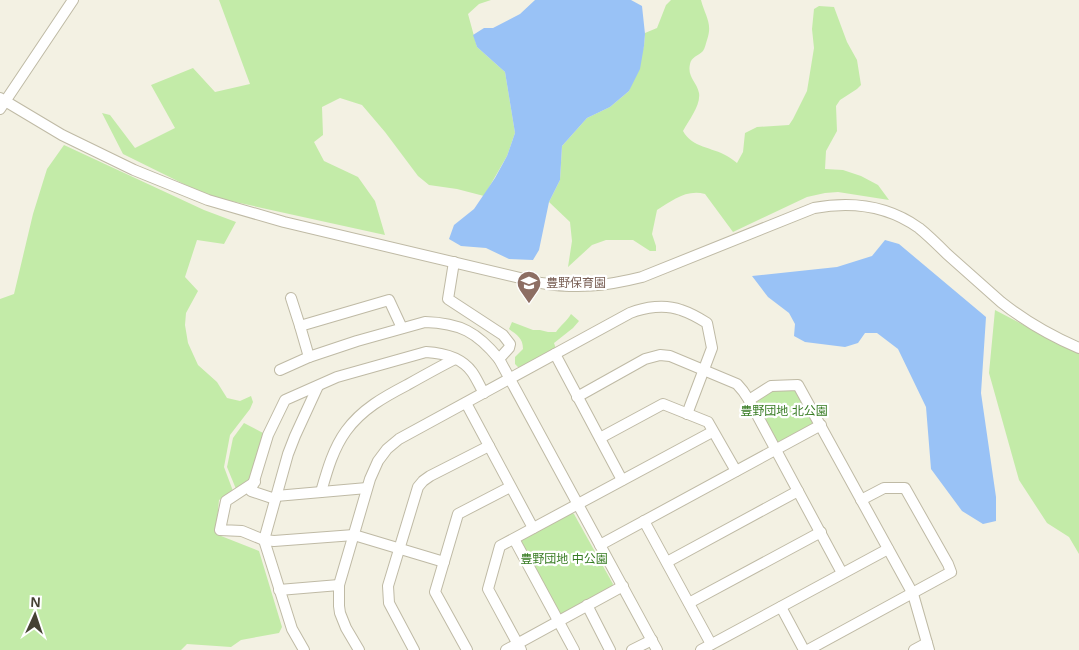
<svg xmlns="http://www.w3.org/2000/svg" width="1079" height="650" viewBox="0 0 1079 650" font-family="Arial,'Noto Sans JP',sans-serif">
	<rect width="100%" height="100%" fill="#f3f1e3"/>
	<g fill="#c3eba8">
		<path d="M219 0H491L479 4 468 14 477 47 505 72 515 133 507 156 484 196 457 189 429 185 418 176 385 132 362 105 340 98 322 107 323 135 314 142 324 161 358 177 375 201 385 235 208 196 123 154 102 113 110 115 135 148 175 128 151 85 193 68 215 92 250 84Z"/>
		<path d="M671 0H701C705 16 713 23 707 40 706 43 705 48 703 51 698 56 691 57 690 64 687 77 697 82 699 93 701 105 689 120 683 131 692 148 712 147 727 156 731 158 734 161 737 163L743 152 745 133 757 127 789 125 793 119 807 91 814 48 812 29 814 9 819 6 834 7 847 42 857 60 861 85 857 89 840 100 836 106 837 131 826 151 825 169 843 170 861 176 878 185 889 200 838 192 825 193 807 197 733 232 705 194C686 189 672 201 657 210L652 234 656 246V251H650L633 240H606L592 245 568 267 572 241 570 222 549 202 560 180 562 146 587 118 610 107 629 91 644 46 645 33 657 28 666 5Z"/>
		<path d="M64 145 204 210 236 222 224 244 197 240 185 277 198 291 186 313 185 325 188 343 198 365 217 382 227 398 240 401 251 396 253 402 250 409 230 435 224 467 233 491 219 500 216 534 259 551 282 627 279 633 241 640 231 647 187 644 181 650H0V299L14 294 33 214 47 169Z"/>
		<path d="M995 310 1079 354V554L1069 537 1047 523 1019 480 989 373Z"/>
		<path d="M571 314 579 321 573 328 554 343 556 349 522 368 518 367 515 364V357L523 349C523 338 517 335 509 329L512 322 533 330H540L548 332H556C561 325 567 321 571 314Z"/>
		<path d="M796 388 814 419 812 424 778 442 775 441 754 403 755 400 772 390Z"/>
		<path d="M244 423 265 434 250 479 236 489 227 467 233 438Z"/>
		<path d="M571 512 574 514 613 584 611 588 563 615 559 613 520 543 521 538Z"/>
	</g>
	<g fill="#99c2f6">
		<path d="M535 0H631L642 6 645 34 644 46 640 69 629 91 610 107 587 118 562 146 560 180 549 202 539 250 533 260 509 259 486 248 461 246 449 239 454 225 474 209 495 178 507 156 515 133 505 72 477 47 473 35 484 28H493L520 14Z"/>
		<path d="M885 240 899 244 986 317 981 393 996 497V521L983 524 962 511 931 469 926 407 898 349 877 333H865L858 343 845 347 805 342 794 336 795 324 789 313 768 297 752 276 837 267 872 256Z"/>
	</g>
	<g fill="none" stroke-linecap="round" stroke-linejoin="round">
		<defs>
			<g id="minor">
				<path d="M0 98 62 135 134 170 208 200 284 222 541 283C578 289 606 286 642 277L814 208C852 201 887 205 919 228 929 236 938 245 947 254 965 270 983 286 1001 302 1025 321 1051 336 1079 348"/>
				<path d="M0 109 73 0"/>
				<path d="M454 262 448 299 503 335 510 344 509 348 499 359"/>
				<path d="M291 298 300 326"/>
				<path d="M555 354 622 480"/>
				<path d="M309 357 300 326 389 300 402 328"/>
				<path d="M280 370 309 357 357 341 425 322C460 323 477 332 499 359L657 650"/>
				<path d="M577 397 645 359 660 355 670 356 737 384 743 391 749 400 842 573"/>
				<path d="M749 400 771 386 798 385 913 594 929 650"/>
				<path d="M466 403 533 528"/>
				<path d="M600 438 663 404 708 422 736 471"/>
				<path d="M255 482 226 501 220 530 242 531 264 540 274 541 354 535 444 562"/>
				<path d="M321 492C327 471 333 449 346 431 362 409 384 397 407 385 423 376 439 367 455 359"/>
				<path d="M276 496 367 488"/>
				<path d="M275 499 251 491 268 435 285 400 337 377 426 352C443 353 462 358 472 372 477 379 480 387 484 393"/>
				<path d="M644 521 711 644"/>
				<path d="M514 539 574 650"/>
				<path d="M600 545 821 425"/>
				<path d="M667 562 798 491"/>
				<path d="M279 590 339 585"/>
				<path d="M689 603 821 532"/>
				<path d="M587 605 610 650"/>
				<path d="M781 607 804 650"/>
				<path d="M304 650 292 629 264 540 288 454 295 436 318 386"/>
				<path d="M359 650 346 628 340 613 339 606V585L370 479 378 461 387 449 399 439 630 313C645 307 665 304 681 310 690 313 699 318 707 323L712 348 687 414"/>
				<path d="M414 650 389 603 388 586 418 487 423 481 430 476 489 446"/>
				<path d="M467 650 435 592 458 514 510 487"/>
				<path d="M506 650 623 586"/>
				<path d="M521 650 488 589 500 546 712 432"/>
				<path d="M632 650 652 640"/>
				<path d="M701 650 888 549"/>
				<path d="M808 650 951 572 948 564 905 488H884L861 500"/>
				<path d="M914 650 927 643"/>
			</g>
		</defs>
		<use href="#minor" stroke="#bfbaa5" stroke-width="12"/>
		<use href="#minor" stroke="#fff" stroke-width="10"/>
	</g>
	<defs>
		<symbol id="school-pin" viewBox="-11 -11 22 30"><path d="M0 17L-7.5 6A9.5 9.5 0 1 1 7.5 6Z" fill="#8d6e63" stroke="#fff"/><path d="M0-5L7-2L0 1L-7-2ZM-4 1L0 2.5L4 1V4Q0 6-4 4Z" fill="#fff"/></symbol>
	</defs>
	<g fill-rule="evenodd">
		<use href="#school-pin" x="515" y="269" width="28" height="38"/>
	</g>
	<g text-anchor="middle" stroke-width="4.5" stroke-linejoin="round" paint-order="stroke">
		<g font-size="12" fill="#785e54" stroke="#fff" text-anchor="start">
			<text x="546" y="287">豊野保育園</text>
		</g>
		<g font-size="12" fill="#367b22" stroke="#fff">
			<text x="784" y="415">豊野団地 北公園</text>
			<text x="564" y="563">豊野団地 中公園</text>
		</g>
	</g>
	<g transform="translate(35 615) rotate(3)" stroke="#ffffff" stroke-width="4" paint-order="stroke">
	<path d="M0-4L9 19L0 12L-9 19Z" fill="#454133"/>
	<text y="-8" font-size="14" font-weight="bold" text-anchor="middle" fill="#454133">N</text>
	</g>
</svg>
